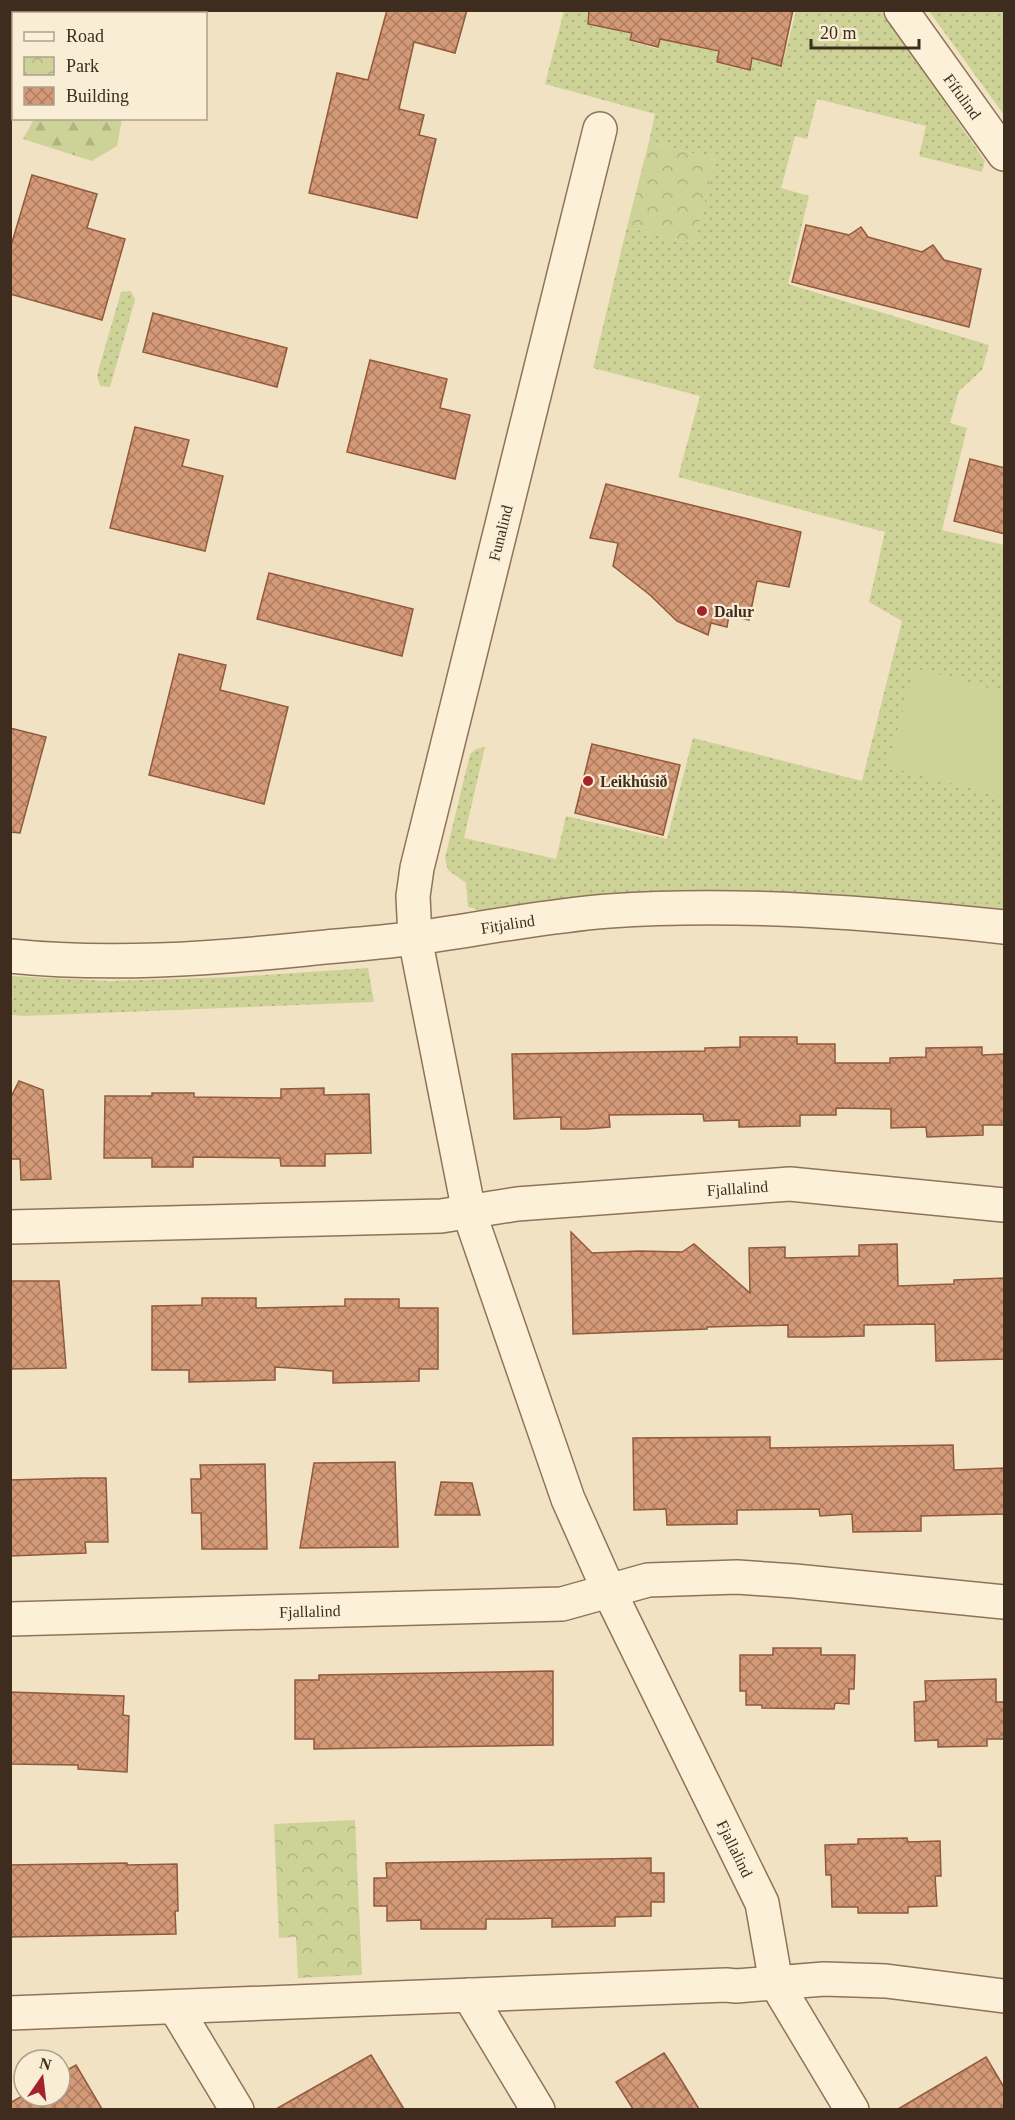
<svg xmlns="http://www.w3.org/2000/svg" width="1015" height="2120" viewBox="0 0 1015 2120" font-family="'Times New Roman',serif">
	<defs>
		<pattern id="grass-dots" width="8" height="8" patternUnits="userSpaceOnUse" patternTransform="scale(1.5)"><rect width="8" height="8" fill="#cdd297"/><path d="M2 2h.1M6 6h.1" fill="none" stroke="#b1b482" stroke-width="1.8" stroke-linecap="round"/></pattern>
		<pattern id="forest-firs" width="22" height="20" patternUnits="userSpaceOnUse" patternTransform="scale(1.5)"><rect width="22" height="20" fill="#cdd297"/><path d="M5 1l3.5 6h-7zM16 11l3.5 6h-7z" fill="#b1b482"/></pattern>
		<pattern id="park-crowns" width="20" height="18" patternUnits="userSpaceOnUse" patternTransform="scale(1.5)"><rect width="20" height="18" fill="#cdd297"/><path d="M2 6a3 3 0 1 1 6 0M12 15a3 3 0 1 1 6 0" fill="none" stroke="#b1b482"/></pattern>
		<pattern id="building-cross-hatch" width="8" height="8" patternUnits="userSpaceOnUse" patternTransform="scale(1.5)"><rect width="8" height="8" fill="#d49977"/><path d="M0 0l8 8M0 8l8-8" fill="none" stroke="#ad7d61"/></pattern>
	</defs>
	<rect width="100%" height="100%" fill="#f2e2c4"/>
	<g fill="url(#grass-dots)">
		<path d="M564 11H600L631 32 629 41 658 49 661 39 718 52 716 63 749 71 753 59 782 66 796 11H881L985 161 982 172 919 156 926 126 817 99 807 139 795 136 781 188 809 196 788 284 989 345 982 370 959 391 950 423 967 428 942 530 1004 545V912L853 897 697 891 563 899 480 910 468 907 466 883 448 870 445 858 470 754 476 749 485 747 464 838 556 859 566 816 667 839 693 738 862 781 902 621 869 602 885 532 678 477 700 396 593 368 627 227 694 244 715 159 649 142 655 114 545 84Z"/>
		<path d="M929 11H1004V115Z"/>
		<path d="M131 291 135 300 110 387 100 386 97 375 121 292Z"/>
		<path d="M368 968 374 1002 25 1016 11 1015V976L110 981 234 977Z"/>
	</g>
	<path fill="url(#forest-firs)" d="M34 119V118L122 119 117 146 92 161 23 139Z"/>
	<g fill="url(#park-crowns)">
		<path d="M649 142 715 159 694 244 627 227Z"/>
		<path d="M355 1820 362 1975 298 1978 296 1937 279 1938 274 1824Z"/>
	</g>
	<path fill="#cdd297" d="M914 668 1004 692V797L888 767Z"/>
	<g fill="url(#building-cross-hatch)" stroke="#915a3c" stroke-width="1.5">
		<path d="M387 10H467L455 53 414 42 399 109 424 115 419 135 436 139 417 218 309 193 337 73 368 80Z"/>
		<path d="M589 10H793L781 66 752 58 750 70 717 62 719 51 660 39 658 47 630 40 632 33 588 24Z"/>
		<path d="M32 175 97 194 87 228 125 239 102 320 10 294V249Z"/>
		<path d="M806 225 849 235 861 227 868 237 922 252 933 245 944 260 981 269 969 327 792 282Z"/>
		<path d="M153 313 287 348 277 387 143 352Z"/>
		<path d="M370 360 447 379 440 408 470 415 455 479 347 452Z"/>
		<path d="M135 427 189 440 182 466 223 476 205 551 110 528Z"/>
		<path d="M970 459 1005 468V534L954 521Z"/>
		<path d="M606 484 801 532 789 587 757 581 749 620 729 615 727 627 711 623 708 635 677 621 650 595 613 566 618 543 590 538Z"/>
		<path d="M269 573 413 609 402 656 257 619Z"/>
		<path d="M179 654 226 665 220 690 288 707 264 804 149 775Z"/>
		<path d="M10 728 46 737 20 833 10 832Z"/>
		<path d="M592 744 680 765 663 835 575 813Z"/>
		<path d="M740 1037H797V1044H835V1063H890V1058L926 1057V1048L982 1047V1055L1005 1054V1125H983V1135L927 1137 926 1127 891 1128V1109L836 1108V1115H800V1126L739 1127V1120L704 1121 703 1114 609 1115 610 1127 587 1129H561V1117L514 1119 512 1054 705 1051V1048L740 1047Z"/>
		<path d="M19 1081 43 1090 51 1179 21 1180 20 1159H10V1099Z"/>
		<path d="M324 1088V1095L369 1094 371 1153 325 1154V1166H281L280 1158 193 1157V1167H152V1158H104L105 1096H152V1093H194V1097L281 1098V1089Z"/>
		<path d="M571 1232 592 1253 639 1251 682 1252 694 1244 750 1293 749 1248 785 1247V1258L859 1256V1245L897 1244 898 1286 954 1284V1280L1005 1278V1359L936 1361 935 1324 864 1325V1336L824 1337H788V1325L707 1327V1329L573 1334Z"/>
		<path d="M10 1281H59L66 1368 10 1369Z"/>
		<path d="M202 1298H256V1308L345 1306V1299H399V1308H438V1369H419V1381L333 1383V1371L275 1367V1380L189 1382V1370H152V1306L202 1305Z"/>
		<path d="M770 1437V1448L953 1445 954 1470 1005 1468V1514L921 1516V1531L853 1532 852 1514 820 1516 819 1509 737 1510V1524L667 1525 666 1509 634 1510 633 1438Z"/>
		<path d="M395 1462 398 1547 300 1548 314 1463Z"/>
		<path d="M265 1464 267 1549H202L201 1513H192L191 1479H201L200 1465Z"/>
		<path d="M81 1478H106L108 1542H85L86 1553 10 1556V1480Z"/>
		<path d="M441 1482 472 1483 480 1515H435Z"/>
		<path d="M773 1648H821V1655H855L854 1689H849V1704L835 1703 834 1709 762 1708V1705H746V1691H740V1655H773Z"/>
		<path d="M553 1671V1745L314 1749V1739H295V1680H319V1675Z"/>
		<path d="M996 1679V1702H1005V1739H987V1746L938 1747V1740L915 1741 914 1702 926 1701 925 1681Z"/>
		<path d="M10 1692 124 1696 123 1715 129 1716 127 1772 78 1769V1765L10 1764Z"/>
		<path d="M907 1838 908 1842 940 1841 941 1876H935L937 1906 908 1907V1913H858V1907H832L831 1875H826L825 1845 858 1844V1839Z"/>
		<path d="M651 1858V1873H664V1902H651V1916L615 1917V1926L552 1927V1918L521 1919H486V1929H421V1920L387 1921V1906H374V1878H387L386 1863Z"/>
		<path d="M127 1863V1865L177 1864 178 1911H175L176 1934 10 1937V1865Z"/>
		<path d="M664 2053 672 2065 699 2109H633L616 2082Z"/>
		<path d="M371 2055 404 2109H276Z"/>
		<path d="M986 2057 1005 2089V2109H898Z"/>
		<path d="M76 2065 102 2109H10V2103L24 2095 60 2096V2074Z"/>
	</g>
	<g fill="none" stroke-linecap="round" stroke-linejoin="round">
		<defs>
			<g id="minor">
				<path id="s1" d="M901 10 1004 154"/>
				<path id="s2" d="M600 129 417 868 413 896 415 938 469 1212 568 1499 609 1591 762 1903 776 1983 852 2110"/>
				<path id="s3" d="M10 956C109 966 208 959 306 949 342 945 379 943 416 938 480 929 544 916 609 911 741 902 874 913 1004 927"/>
				<path id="s4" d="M10 1227 441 1216 517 1204 790 1184 1004 1205"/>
				<path id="s5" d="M10 1619 562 1604 648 1580 737 1577 795 1581 1004 1602"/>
				<path d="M469 1995 538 2110"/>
				<path d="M175 2007 237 2110"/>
				<path d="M10 2013 726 1985 736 1986 824 1979 886 1981 1004 1996"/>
			</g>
		</defs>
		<use href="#minor" stroke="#8f7358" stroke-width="36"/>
		<use href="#minor" stroke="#fcf0d9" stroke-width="33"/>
	</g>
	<g fill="#a42329" stroke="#f9edd5" stroke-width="2">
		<circle cx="702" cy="611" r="6"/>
		<circle cx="588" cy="781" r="6"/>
	</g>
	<g text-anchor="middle" stroke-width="4.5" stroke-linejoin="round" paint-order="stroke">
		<g font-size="16" fill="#3e2c1e" stroke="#f9edd5">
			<text dy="6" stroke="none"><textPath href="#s1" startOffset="106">Fífulind</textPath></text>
			<text transform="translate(500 533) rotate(-76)" y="6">Funalind</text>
			<text dy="6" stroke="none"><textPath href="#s3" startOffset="500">Fitjalind</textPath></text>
			<text dy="6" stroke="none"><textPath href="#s4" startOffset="729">Fjallalind</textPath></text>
			<text dy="6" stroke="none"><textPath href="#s5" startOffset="300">Fjallalind</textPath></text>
			<text dy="6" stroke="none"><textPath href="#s2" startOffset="1802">Fjallalind</textPath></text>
		</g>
		<g font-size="16" font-weight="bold" fill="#3e2c1e" stroke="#f9edd5" text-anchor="start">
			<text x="714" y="617">Dalur</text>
			<text x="600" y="787">Leikhúsið</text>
		</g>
	</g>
	<rect width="1015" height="2120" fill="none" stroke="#3e2c1e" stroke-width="24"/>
	<rect x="12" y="12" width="195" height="108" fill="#f9edd5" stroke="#aea08c" stroke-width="1.5"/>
	<rect x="24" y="32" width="30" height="9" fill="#fcf0d9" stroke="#aea08c" stroke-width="1.5"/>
	<text x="66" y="42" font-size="18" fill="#3e2c1e">Road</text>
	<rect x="24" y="57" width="30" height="18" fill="url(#park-crowns)" stroke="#aea08c" stroke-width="1.5"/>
	<text x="66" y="72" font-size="18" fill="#3e2c1e">Park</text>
	<rect x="24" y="87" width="30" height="18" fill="url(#building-cross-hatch)" stroke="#aea08c" stroke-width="1.5"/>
	<text x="66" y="102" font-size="18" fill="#3e2c1e">Building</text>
	<g transform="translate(42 2078) rotate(14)"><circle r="28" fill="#f9edd5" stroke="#aea08c" stroke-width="1.5"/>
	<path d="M0-4.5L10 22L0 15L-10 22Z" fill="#a42329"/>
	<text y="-9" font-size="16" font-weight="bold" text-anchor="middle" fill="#3e2c1e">N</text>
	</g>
	<path d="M811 39v9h108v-9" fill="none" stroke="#3e2c1e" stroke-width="3"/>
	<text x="820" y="39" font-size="18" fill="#3e2c1e" stroke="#f9edd5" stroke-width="4.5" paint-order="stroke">20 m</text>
</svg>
